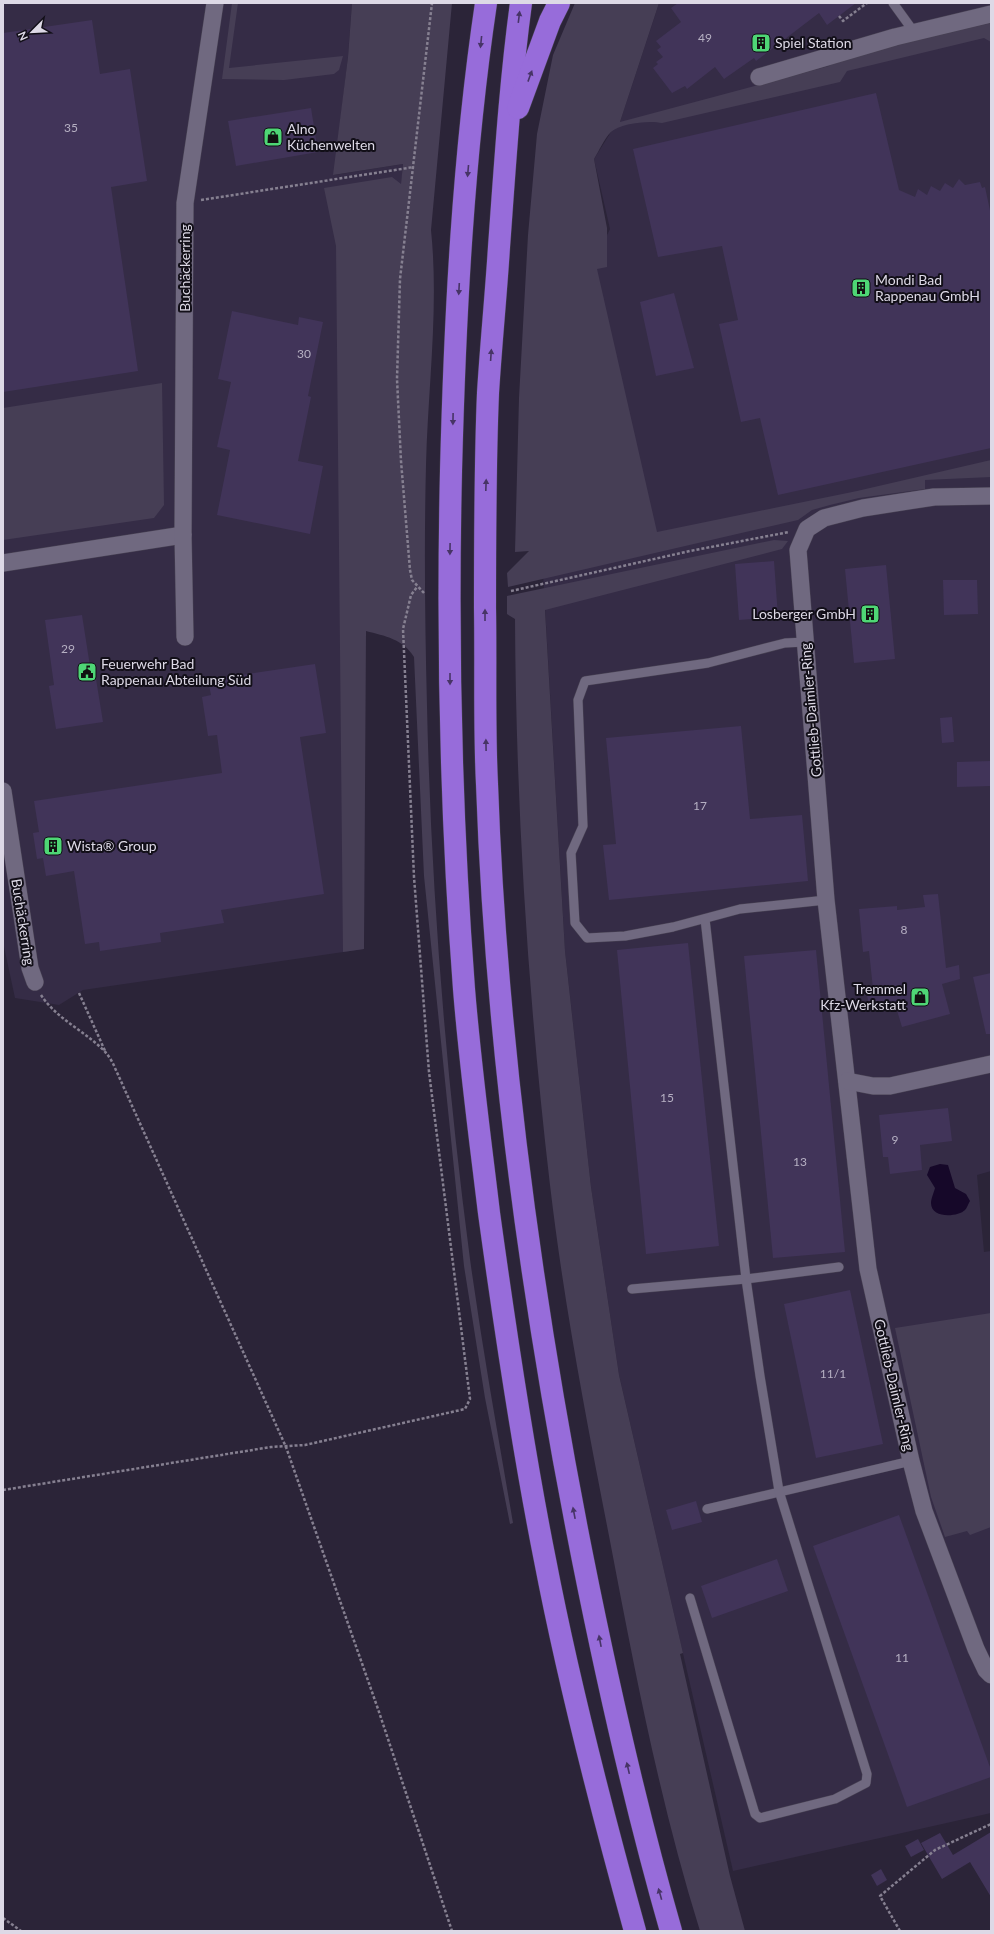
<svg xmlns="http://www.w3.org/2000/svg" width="994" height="1934" viewBox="0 0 994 1934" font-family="Lato,sans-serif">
	<rect width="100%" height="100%" fill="#2b2438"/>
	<g fill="#352c46">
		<path d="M3 3H352L348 57 334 175 403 164 365 631 364 949 83 990 59 1005 15 998 3 942Z"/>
		<path d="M659 3H991V1171L977 1175 984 1252 991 1251V1813L733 1871 619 1375 591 1187 565 951 542 556 551 351 610 229 594 159 611 132 620 122Z"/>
	</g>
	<g fill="#463e55">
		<path d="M232 3H238L229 68 343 56 339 70 334 74 284 80 222 79Z"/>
		<path d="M352 3H452L431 230C439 307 428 387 426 465 424 545 425 626 427 706 431 891 446 1076 470 1259 482 1347 498 1435 513 1523L510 1524 485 1398 464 1266 424 876 414 657C403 639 385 636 366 631L364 949 343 952 336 246 324 188 392 177 401 184 403 164 333 175 348 57Z"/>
		<path d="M575 3H659L620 122 829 66 837 57 991 23V42L984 38 847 71 840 82 662 123C650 120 620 123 611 132 604 139 599 151 594 159L607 228V267L597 269 657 532 857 491 991 460V477L925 480V489L859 498 830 505 812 510 798 520 508 587 507 573 529 551 515 552 519 398 528 235 537 134 553 55Z"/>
		<path d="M162 383 164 505 154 518 3 540V408Z"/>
		<path d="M774 540 788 541 782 549 545 610 565 951 591 1187 619 1375 683 1653 680 1654 730 1876 745 1931H700C660 1803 635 1672 610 1541 587 1423 564 1305 550 1185 528 997 516 808 515 619L507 614V596Z"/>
		<path d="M991 1313V1527L970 1535 967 1531 945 1537 931 1497 895 1328Z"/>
	</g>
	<path fill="#160829" d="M940 1164 948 1165 955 1188 966 1194 970 1201C968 1204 967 1208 965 1210 958 1217 931 1219 931 1203 931 1199 934 1192 935 1188L927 1175 930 1167Z"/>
	<g fill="#413459">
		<path d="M678 3H856L827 25 819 13 756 61 754 58 724 79 715 67 687 89 685 86 672 93 653 68 658 64 656 62 663 57 657 50 661 47 656 41 681 22 671 8Z"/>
		<path d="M92 20 100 74 130 69 147 181 111 187 138 371 3 392V33Z"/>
		<path d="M876 93 899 190 915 197 918 189 927 195 931 186 940 191 945 183 953 188 959 179 965 185 980 182 982 188 985 187 991 215V448L778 495 760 418 741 422 719 324 738 320 722 246 658 257 633 149Z"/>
		<path d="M311 108 318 152 236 166 228 121Z"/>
		<path d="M674 293 694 368 656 376 640 302Z"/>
		<path d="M232 311 298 325 299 317 323 322 308 396 311 397 298 461 323 466 310 534 217 515 230 450 217 447 231 382 218 379Z"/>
		<path d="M774 561 778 617 739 620 735 564Z"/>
		<path d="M886 565 895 659 854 663 845 569Z"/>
		<path d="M943 580H977L978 614 944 615Z"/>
		<path d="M82 615 92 679H96L103 722 56 729 49 686 54 685 45 620Z"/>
		<path d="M315 664 326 733 300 737 324 894 221 910 224 923 160 933 161 942 100 951 99 942 85 944 74 871 46 876 43 858 37 859 33 833 39 832 34 801 222 773 217 735 208 736 202 697 211 695 208 680Z"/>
		<path d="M952 717 954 742 942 743 940 718Z"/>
		<path d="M741 726 750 819 802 815 808 881 609 900 603 845 616 844 606 738Z"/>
		<path d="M991 761V786L957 787V762Z"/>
		<path d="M938 894 946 968 959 965 960 979 942 984 950 1014 902 1027 896 1007 881 1010 880 1007 870 1009 866 991 873 989 869 951 863 952 859 909 897 906V910L925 907 923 895Z"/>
		<path d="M688 943 719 1246 646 1254 617 950Z"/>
		<path d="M816 950 845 1252 773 1258 744 956Z"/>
		<path d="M991 973V1034H986L973 977Z"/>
		<path d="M948 1108 952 1141 920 1145 922 1170 890 1174 888 1157H883L879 1115Z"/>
		<path d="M850 1290 883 1444 816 1458 784 1304Z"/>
		<path d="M696 1501 702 1522 672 1530 666 1510Z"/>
		<path d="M899 1515 991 1770V1777L907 1807 813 1546Z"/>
		<path d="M777 1559 788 1591 712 1618 701 1586Z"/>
		<path d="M991 1832V1897L970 1862 942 1879 921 1843 940 1833 953 1855Z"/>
		<path d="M918 1839 924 1850 911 1857 905 1846Z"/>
		<path d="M881 1869 887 1880 877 1886 871 1875Z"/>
	</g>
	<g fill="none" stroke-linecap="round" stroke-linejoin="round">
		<defs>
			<g id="lane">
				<path d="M893 3 914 32"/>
				<path d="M805 642 785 643 708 663 585 681 578 700 583 826 571 853 575 923 587 938 625 936 673 927 740 909 826 900"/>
				<path d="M632 1289 746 1279 839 1267"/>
				<path d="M707 1509 911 1461"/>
				<path d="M690 1598 755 1814 760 1818 835 1799 866 1783 867 1774 779 1491 760 1376 746 1279 705 919"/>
			</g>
			<g id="street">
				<path d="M759 77 895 37 991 14"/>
				<path d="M991 496 934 497 863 508 824 518 807 529 798 550 826 900 868 1269 911 1461 924 1511 976 1649 986 1670 991 1675"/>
				<path d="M3 563 183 535"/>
				<path d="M185 637 183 535 185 203 215 3"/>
				<path d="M3 791 30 968 35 982"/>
				<path d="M847 1081 873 1086H890L991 1064"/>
			</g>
			<g id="highway">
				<path d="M486 3C463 158 455 315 451 471 447 644 451 817 464 989 470 1064 480 1138 489 1213 505 1329 522 1445 545 1560 569 1685 601 1808 635 1931"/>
				<path d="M521 3C510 84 505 165 499 247 496 295 491 344 488 393 485 464 485 536 485 608 486 667 484 726 487 784 496 1045 532 1304 583 1560 608 1685 636 1809 671 1931"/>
				<path d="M518 108 550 21 559 3"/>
			</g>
		</defs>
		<use href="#lane" stroke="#484253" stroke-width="10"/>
		<use href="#street" stroke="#484253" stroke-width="18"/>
		<use href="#highway" stroke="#484253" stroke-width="23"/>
		<g stroke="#868091" stroke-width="2.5" stroke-dasharray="3 2" stroke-linecap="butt">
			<path d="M839 16 843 21 867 3"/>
			<path d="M201 200 414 167"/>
			<path d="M511 591 690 551 789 532"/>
			<path d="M424 593 412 580 410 570 401 461 397 379 400 279 432 3"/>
			<path d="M79 993 106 1053"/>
			<path d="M41 995C57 1020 89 1033 107 1054 110 1058 113 1063 115 1068L286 1447 378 1709 452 1931"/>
			<path d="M3 1490 271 1447 305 1445 465 1409 470 1399 429 1072 414 877 403 629 411 595 417 587"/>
			<path d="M3 1918 21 1931"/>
			<path d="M900 1931 880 1896 935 1850 991 1824"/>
		</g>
		<use href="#lane" stroke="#706980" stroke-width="9"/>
		<use href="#street" stroke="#706980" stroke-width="17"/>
		<use href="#highway" stroke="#976cda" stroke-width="22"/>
	</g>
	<defs><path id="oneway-solid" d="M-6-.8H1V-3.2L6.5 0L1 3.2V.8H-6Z"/></defs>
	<g fill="#473466">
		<use href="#oneway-solid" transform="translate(519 17) rotate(-83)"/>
		<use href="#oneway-solid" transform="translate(481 42) rotate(96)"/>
		<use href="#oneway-solid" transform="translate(530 76) rotate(-70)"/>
		<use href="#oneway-solid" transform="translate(468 171) rotate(95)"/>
		<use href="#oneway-solid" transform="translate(459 289) rotate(93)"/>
		<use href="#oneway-solid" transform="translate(491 355) rotate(-86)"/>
		<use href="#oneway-solid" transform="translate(453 419) rotate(91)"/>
		<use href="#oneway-solid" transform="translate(486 485) rotate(-88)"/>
		<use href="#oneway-solid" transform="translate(450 549) rotate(91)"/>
		<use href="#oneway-solid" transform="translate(485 615) rotate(-90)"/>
		<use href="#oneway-solid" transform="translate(450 679) rotate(90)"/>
		<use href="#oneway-solid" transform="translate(486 745) rotate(-91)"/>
		<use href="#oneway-solid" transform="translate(574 1513) rotate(-101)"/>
		<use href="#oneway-solid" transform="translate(600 1641) rotate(-101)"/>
		<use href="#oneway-solid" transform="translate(628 1768) rotate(-103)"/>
		<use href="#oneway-solid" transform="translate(660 1894) rotate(-106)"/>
	</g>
	<defs>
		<symbol id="building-square" viewBox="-11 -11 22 22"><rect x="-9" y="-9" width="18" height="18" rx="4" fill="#4ed675" stroke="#120f18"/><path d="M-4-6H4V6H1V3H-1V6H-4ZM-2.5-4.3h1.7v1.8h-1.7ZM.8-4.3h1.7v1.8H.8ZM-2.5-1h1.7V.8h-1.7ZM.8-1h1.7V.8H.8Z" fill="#111"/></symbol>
		<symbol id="shop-square" viewBox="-11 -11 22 22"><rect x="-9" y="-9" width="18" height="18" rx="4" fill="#4ed675" stroke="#120f18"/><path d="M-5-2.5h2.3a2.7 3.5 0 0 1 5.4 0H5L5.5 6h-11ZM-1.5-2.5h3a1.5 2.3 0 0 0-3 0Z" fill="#111"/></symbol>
		<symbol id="civic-square" viewBox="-11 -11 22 22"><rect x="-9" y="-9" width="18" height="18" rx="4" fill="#4ed675" stroke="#120f18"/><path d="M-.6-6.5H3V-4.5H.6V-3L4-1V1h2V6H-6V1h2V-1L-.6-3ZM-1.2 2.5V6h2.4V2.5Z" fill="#111"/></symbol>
	</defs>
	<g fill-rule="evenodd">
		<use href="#building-square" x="750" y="32" width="22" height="22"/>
		<use href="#shop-square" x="262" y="126" width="22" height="22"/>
		<use href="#building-square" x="850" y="277" width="22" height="22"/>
		<use href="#building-square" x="859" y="603" width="22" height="22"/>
		<use href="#civic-square" x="76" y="661" width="22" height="22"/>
		<use href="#building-square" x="42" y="835" width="22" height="22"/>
		<use href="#shop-square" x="909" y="986" width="22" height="22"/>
	</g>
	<g text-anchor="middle" stroke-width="4" stroke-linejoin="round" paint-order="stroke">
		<g font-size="12" fill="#b6b0c3">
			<text x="705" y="42">49</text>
			<text x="71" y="132">35</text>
			<text x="304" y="358">30</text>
			<text x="68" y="653">29</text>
			<text x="700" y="810">17</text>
			<text x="904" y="934">8</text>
			<text x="667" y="1102">15</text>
			<text x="895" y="1144">9</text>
			<text x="800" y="1166">13</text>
			<text x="833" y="1378">11/1</text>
			<text x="902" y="1662">11</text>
		</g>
		<g font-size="14" fill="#ddd9e6" stroke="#120f18" text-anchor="start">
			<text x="775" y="48">Spiel Station</text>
			<text x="287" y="134">Alno<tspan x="287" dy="16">Küchenwelten</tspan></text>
			<text x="875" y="285">Mondi Bad<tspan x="875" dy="16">Rappenau GmbH</tspan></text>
			<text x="856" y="619" text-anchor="end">Losberger GmbH</text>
			<text x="101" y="669">Feuerwehr Bad<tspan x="101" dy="16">Rappenau Abteilung Süd</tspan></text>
			<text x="67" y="851">Wista® Group</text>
			<text x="906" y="994" text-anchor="end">Tremmel<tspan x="906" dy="16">Kfz-Werkstatt</tspan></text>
		</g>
		<g font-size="14" fill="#ddd9e6" stroke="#120f18">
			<text transform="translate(185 268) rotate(-90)" y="5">Buchäckerring</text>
			<text transform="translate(811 710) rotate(-95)" y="5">Gottlieb-Daimler-Ring</text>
			<text transform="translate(23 922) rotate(81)" y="5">Buchäckerring</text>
			<text transform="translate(894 1385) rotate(77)" y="5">Gottlieb-Daimler-Ring</text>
		</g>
	</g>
	<rect width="994" height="1934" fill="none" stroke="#ddd9e6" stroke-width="8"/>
	<g transform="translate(32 32) rotate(246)" stroke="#120f18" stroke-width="3" paint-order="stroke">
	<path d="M0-3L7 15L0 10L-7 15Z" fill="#ddd9e6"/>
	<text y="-6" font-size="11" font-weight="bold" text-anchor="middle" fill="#ddd9e6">N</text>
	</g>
</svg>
